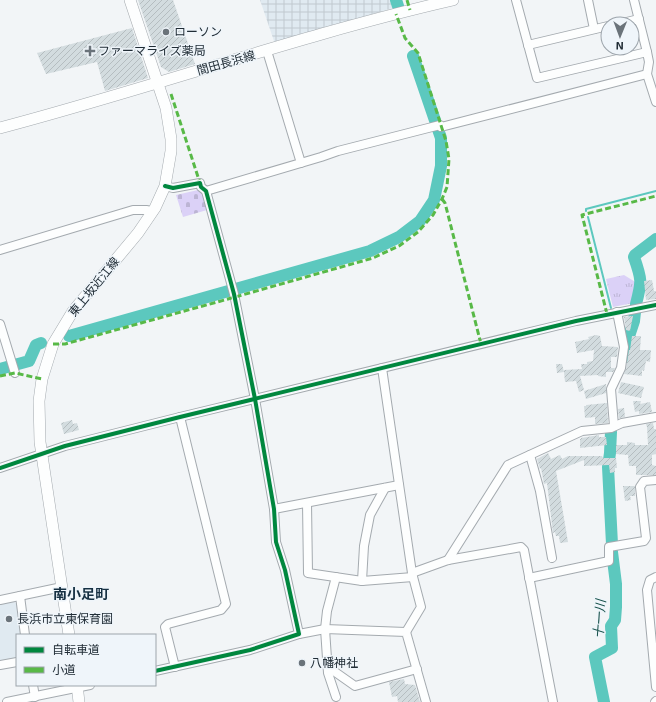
<svg xmlns="http://www.w3.org/2000/svg" width="656" height="702" viewBox="0 0 656 702" font-family="'Exo 2','Noto Sans JP',sans-serif">
	<defs>
		<pattern id="industrial-grid" width="8" height="8" patternUnits="userSpaceOnUse"><rect width="8" height="8" fill="#e0eaf1"/><path d="M0 4h8M4 0v8" fill="none" stroke="#c0c9cf"/></pattern>
		<pattern id="grass-tufts" width="24" height="20" patternUnits="userSpaceOnUse"><rect width="24" height="20" fill="#dbd1f7"/><path d="M3 7l-1-3M5 7V3M7 7l1-3M15 17l-1-3M17 17v-4M19 17l1-3" fill="none" stroke="#bcb4d4"/></pattern>
		<pattern id="cemetery-stones" width="16" height="16" patternUnits="userSpaceOnUse"><rect width="16" height="16" fill="#dbd1f7"/><path d="M2 7V4a2 2 0 0 1 4 0v3zM10 15v-3a2 2 0 0 1 4 0v3z" fill="#bcb4d4"/></pattern>
		<pattern id="building-hatch" width="6" height="6" patternUnits="userSpaceOnUse"><rect width="6" height="6" fill="#d3dcdf"/><path d="M-1 1l2-2M0 6l6-6M5 7l2-2" fill="none" stroke="#b5bdc0"/></pattern>
	</defs>
	<rect width="100%" height="100%" fill="#f2f5f7"/>
	<path fill="#e0eaf1" d="M13 601 17 604 21 635H17V658L0 662V604Z"/>
	<path fill="url(#industrial-grid)" d="M260 0H390L393 8 275 44Z"/>
	<path fill="url(#grass-tufts)" d="M624 275 637 283 633 303 613 307 606 279Z"/>
	<path fill="url(#cemetery-stones)" d="M198 190 203 192 207 210 183 217 176 195Z"/>
	<g fill="none" stroke-linecap="round" stroke-linejoin="round">
		<g stroke="#5cc8be" stroke-width="2">
			<path d="M586 211V209L656 191"/>
			<path d="M588 217 611 308"/>
		</g>
		<g stroke="#5cc8be" stroke-width="12">
			<path d="M396 0 398 6"/>
			<path d="M636 304C642 281 642 280 634 257L635 255 656 239"/>
			<path d="M69 336 370 251 399 237 420 221 434 200 441 166V138L413 56"/>
			<path d="M626 357 627 342 634 321 635 312"/>
			<path d="M0 369 29 361 36 345 41 343"/>
			<path d="M611 432 610 453 608 467 612 544"/>
			<path d="M604 702 595 657 612 648 611 626 615 620 616 607V584L612 552"/>
		</g>
	</g>
	<g fill="url(#building-hatch)">
		<path d="M138 0H173L195 64 169 72 161 67Z"/>
		<path d="M132 28 148 78 105 91 97 62 46 74 37 53Z"/>
		<path d="M652 280 654 291H656V299L646 300 644 281Z"/>
		<path d="M631 316H633L630 331 626 330 624 317Z"/>
		<path d="M596 335 600 336 602 346 618 347 617 357H611V368H615L613 372H606V377L598 376V375L580 376 584 390 579 392 576 381 565 382 564 372 557 373 556 364H562L564 372V370L582 369 581 364H587V362L593 361 594 350 577 353 575 342 589 339 588 337Z"/>
		<path d="M632 336H641L640 350H651L650 362 646 361 644 371 642 370V376L624 374 626 369 629 350H630Z"/>
		<path d="M621 382 644 387 641 398 618 393Z"/>
		<path d="M606 384V393L586 399 584 391Z"/>
		<path d="M633 401H641L640 404 650 402 652 412 639 414V411L635 412Z"/>
		<path d="M607 403 608 423 595 424V417L585 418 584 406H586V405Z"/>
		<path d="M624 408 625 417 619 418 618 409Z"/>
		<path d="M72 420 73 424 77 423 79 430 64 434 61 423Z"/>
		<path d="M653 423 654 429H656V454L652 455V465L656 466V475H636V466H629L628 455 616 454V445H627V442L635 443V445H648L647 427 646 424Z"/>
		<path d="M599 435V437H606L607 445 580 448V439H581V438Z"/>
		<path d="M548 453 551 459 560 455 562 459 568 456H602L603 458H616L617 468H615V472L610 473 609 465 584 466V460L556 471 568 542 560 543 559 536H556L555 532 553 533 547 483 544 484 541 468 540 469 537 459Z"/>
		<path d="M623 486H635V496H630L631 500 625 501Z"/>
		<path d="M404 679 405 684 415 685 420 702H398L397 696 392 697 389 682Z"/>
	</g>
	<g fill="none" stroke-linecap="round" stroke-linejoin="round">
		<defs>
			<g id="minor">
				<path d="M516 0 537 78 647 52 649 62 647 74 656 102"/>
				<path d="M588 0 594 29"/>
				<path d="M634 0 647 52"/>
				<path d="M618 24 639 19"/>
				<path d="M528 45 608 26"/>
				<path d="M267 51 301 163"/>
				<path d="M441 127 647 74"/>
				<path d="M206 191 321 157 338 151 440 125"/>
				<path d="M0 250 133 210H147L153 212"/>
				<path d="M0 324 15 373"/>
				<path d="M382 368 412 573"/>
				<path d="M614 426 611 389 621 368 624 347 617 312"/>
				<path d="M530 455 540 491 552 558"/>
				<path d="M0 468 65 446 180 417 576 321 656 305"/>
				<path d="M307 503 308 573 362 581 413 577"/>
				<path d="M274 509 399 485"/>
				<path d="M448 560 508 465 582 431 611 428 622 423 656 417"/>
				<path d="M336 577 327 611 325 629 328 673 336 697"/>
				<path d="M656 577 650 580 647 590 656 687"/>
				<path d="M529 578 609 561V547L644 541 646 538 640 487 644 481 656 480"/>
				<path d="M362 581 364 546 370 515 385 488"/>
				<path d="M20 596 25 635"/>
				<path d="M0 600 62 587"/>
				<path d="M406 632 421 607 412 573 448 560 521 547 524 550 553 702"/>
				<path d="M299 634 325 629 406 632 426 702"/>
				<path d="M0 665 17 662"/>
				<path d="M175 667 165 627 168 624 221 610 226 604 180 417"/>
				<path d="M328 667 355 686 417 669"/>
				<path d="M155 671 250 650 299 634 285 570 276 542 274 509 255 399 234 294 206 191 201 187 200 183 173 188 165 186"/>
				<path d="M33 685 35 697"/>
				<path d="M7 702 90 685"/>
				<path d="M655 702 656 701"/>
			</g>
			<g id="major">
				<path d="M0 128C152 88 300 35 453 0"/>
				<path d="M69 635 40 442 39 401 42 379 53 344 73 311 138 233 155 208 165 186 171 151V139L166 108 130 0"/>
				<path d="M77 685 79 702"/>
			</g>
		</defs>
		<use href="#minor" stroke="#a4aaaf" stroke-width="10"/>
		<use href="#major" stroke="#a4aaaf" stroke-width="12"/>
		<use href="#minor" stroke="#fdfefe" stroke-width="8"/>
		<use href="#major" stroke="#fdfefe" stroke-width="11"/>
		<g stroke="#58b947" stroke-width="3" stroke-dasharray="6 3" stroke-linecap="butt">
			<path d="M407 0 410 10"/>
			<path d="M171 94 200 183"/>
			<path d="M442 199 445 203 481 344"/>
			<path d="M607 314 582 215 656 196"/>
			<path d="M53 344H65L228 299 373 258 399 246 418 232 433 215 442 199 447 187 449 159 446 141 418 53 405 38 396 14"/>
			<path d="M0 376 15 373 42 379"/>
		</g>
		<defs>
			<g id="cycleway">
				<path d="M0 468 65 446 180 417 576 321 656 305"/>
				<path d="M155 671 250 650 299 634 285 570 276 542 274 509 255 399 234 294 206 191 201 187 200 183 173 188 165 186"/>
			</g>
		</defs>
		<use href="#cycleway" stroke="#eff5fa" stroke-width="6"/>
		<use href="#cycleway" stroke="#00873e" stroke-width="4"/>
	</g>
	<g fill="#6a737a" stroke="#eff5fa" stroke-width="1.5">
		<circle cx="166" cy="32" r="4"/>
		<path d="M88 45h4v4h4v4h-4v4h-4v-4h-4v-4h4z"/>
		<circle cx="9" cy="619" r="4"/>
		<circle cx="302" cy="663" r="4"/>
	</g>
	<g text-anchor="middle" stroke-width="3" stroke-linejoin="round" paint-order="stroke">
		<g font-size="12" fill="#212d36" stroke="#eff5fa" text-anchor="start">
			<text x="174" y="36">ローソン</text>
			<text x="98" y="55">ファーマライズ薬局</text>
			<text x="17" y="623">長浜市立東保育園</text>
			<text x="310" y="667">八幡神社</text>
		</g>
		<g font-size="12" fill="#212d36" stroke="#eff5fa">
			<text transform="translate(226 63) rotate(-16)" y="4">間田長浜線</text>
			<text transform="translate(94 287) rotate(-51)" y="4">東上坂近江線</text>
		</g>
		<g font-size="13" font-style="italic" fill="#154f48" stroke="#eff5fa">
			<text transform="translate(599 619) rotate(-86)" y="5">十一川</text>
		</g>
		<g font-size="14" font-weight="bold" fill="#163042" stroke="#eff5fa">
			<text x="81" y="599">南小足町</text>
		</g>
	</g>
	<rect x="16" y="634" width="140" height="52" fill="#eff5fa" stroke="#9da5ac"/>
	<rect x="24" y="647" width="20" height="6" fill="#00873e" stroke="#9da5ac"/>
	<text x="52" y="654" font-size="12" fill="#212d36">自転車道</text>
	<rect x="24" y="667" width="20" height="6" fill="#58b947" stroke="#9da5ac"/>
	<text x="52" y="674" font-size="12" fill="#212d36">小道</text>
	<g transform="translate(620 36) rotate(181)"><circle r="19" fill="#eff5fa" stroke="#9da5ac"/>
	<path d="M0-3L7 15L0 10L-7 15Z" fill="#6a737a"/>
	<text y="-6" font-size="11" font-weight="bold" text-anchor="middle" fill="#212d36">N</text>
	</g>
</svg>
